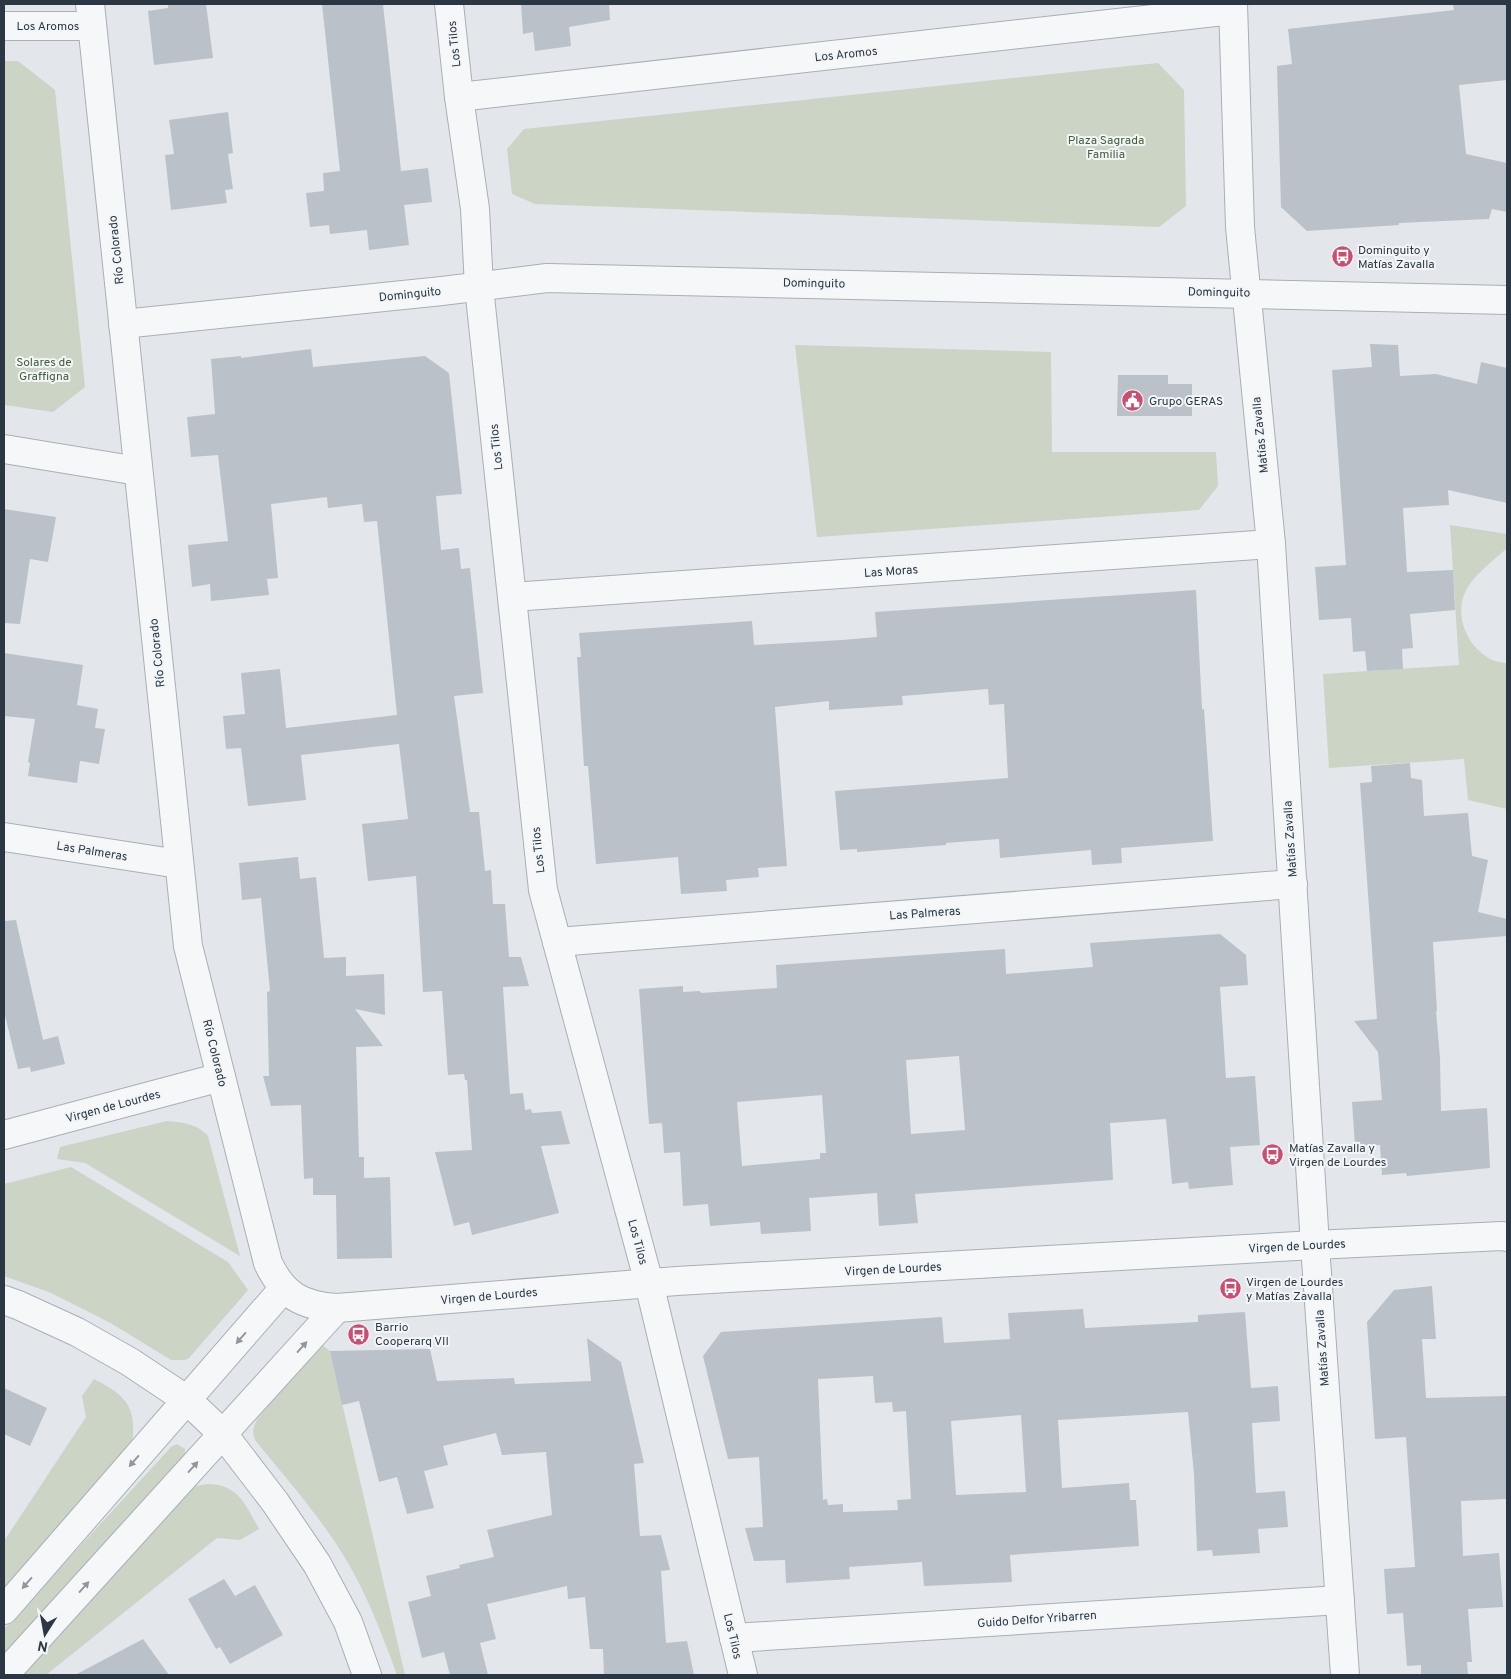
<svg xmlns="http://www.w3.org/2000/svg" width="1511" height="1679" viewBox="0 0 1511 1679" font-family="Overpass,sans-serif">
	<rect width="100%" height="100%" fill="#e3e7eb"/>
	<g fill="#cbd4c5">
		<path d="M4 61H18L55 90 85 387 53 412 4 405Z"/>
		<path d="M1158 63 1184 90 1186 206 1159 227 535 204 512 194 507 149 524 129Z"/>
		<path d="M795 345 1051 352 1052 452H1216L1218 486 1199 510 817 537Z"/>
		<path d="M1450 525 1507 534V548C1494 560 1477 572 1468 587 1452 612 1466 647 1492 660 1497 662 1502 662 1507 664V809L1468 800 1464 759 1329 768 1323 674 1459 665Z"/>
		<path d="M167 1121C181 1122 198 1124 208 1136L240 1256 85 1163 57 1159 60 1147Z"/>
		<path d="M71 1167 228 1262 248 1290 189 1358 185 1360H171L114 1325 95 1315 51 1293 4 1276V1184Z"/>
		<path d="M321 1344 330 1351 405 1675H397C382 1634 366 1591 342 1553 317 1513 285 1477 255 1440 252 1431 253 1427 258 1418Z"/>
		<path d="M94 1379C125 1395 137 1406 132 1443L4 1590V1541L86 1417 82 1396Z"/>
		<path d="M177 1444 185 1449V1456L4 1661V1629L172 1446Z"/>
		<path d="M207 1484C238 1484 246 1505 259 1529L240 1540 217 1538 46 1675H23L187 1492 196 1486Z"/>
	</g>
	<g fill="#bac1c8" fill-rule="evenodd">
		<path d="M168 4H206L213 58 154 65 148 11 168 8Z"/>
		<path d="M322 4H383L401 171 428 168 432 202 404 205 409 245 369 250 367 230 330 234 329 225 310 227 306 193 324 191 323 173 340 171Z"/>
		<path d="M521 4H609L610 20 569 27 571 46 535 51 533 32 523 34Z"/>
		<path d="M1453 4H1507V80L1459 85 1466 154 1507 163V212L1492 209 1489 219 1399 223V225L1307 231 1281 207 1277 66 1292 64 1288 29 1454 10Z"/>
		<path d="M228 112 233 153 228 154 233 189 225 190 227 203 171 210 165 155 174 154 169 120Z"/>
		<path d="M1370 344 1398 345 1400 376 1436 374 1477 384 1481 362 1507 368V503L1448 490 1449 505 1403 508 1407 572 1453 570 1455 610 1410 614 1413 648 1402 649 1403 669 1367 671 1365 651 1353 652 1351 618 1319 620 1315 567 1346 565 1332 370 1372 367Z"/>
		<path d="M311 349 313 367 425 356 449 373 462 494 436 496 441 550 459 548 461 569 470 568 483 693 454 696 465 776 470 812H479L485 871 491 870 493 904H505L509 957H521L529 986 503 987 510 1094 523 1093 525 1110 531 1109 532 1113 561 1111 570 1144 541 1146 559 1213 472 1235 469 1222 454 1226 435 1152 472 1150 467 1080H465L464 1074 448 1075 442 991 423 992 416 876 368 881 362 824 408 819 399 744 301 755 306 800 248 806 241 748 226 749 223 716 245 714 241 673 280 669 286 728 397 715 377 521 364 522 362 504 328 508 327 497 271 504 278 578 267 579 269 595 211 601 210 584 192 587 188 545 228 541 218 455 191 457 187 417 215 414 211 359 241 356V358Z"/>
		<path d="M1118 375H1168V384H1192V416H1117Z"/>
		<path d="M4 509 56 517 48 562 30 559 20 624 4 623Z"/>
		<path d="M1196 590 1202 709H1204L1213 841 1121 848 1122 863 1092 865 1091 850 1000 858 999 839 946 843V845L857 852V849L840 850 835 791 1008 778 1004 704 989 705 988 689 902 696 903 705 829 710V701L775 707 787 866 758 868 759 877 726 880 727 891 681 894 678 857 596 864 588 766H584L577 657H581L579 633 752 621 754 645 842 640 877 637 875 612Z"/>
		<path d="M4 653 83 665 77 705 98 709 95 728 105 729 99 764 80 761 77 783 28 776 30 763 28 762 35 719 4 716Z"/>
		<path d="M1410 763 1411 778 1422 780 1424 816 1468 813 1472 856 1488 860 1478 912 1507 919V936L1433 942 1437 1012 1436 1011 1440 1058 1441 1111 1487 1108 1490 1168 1407 1176 1406 1173 1382 1175 1380 1145 1355 1146 1352 1102 1382 1100 1378 1052 1354 1021 1377 1019 1360 783 1372 782 1371 766Z"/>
		<path d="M298 857 300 879 316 877 324 958 346 957V976L384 974 385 1015 355 1009 383 1046 356 1047 359 1157H364V1178L390 1177 392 1258 337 1259 336 1195H313V1178L304 1179 301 1105 271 1106 263 1076H269L267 992 270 991 261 898 242 900 239 863Z"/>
		<path d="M16 920 43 1040 58 1036 65 1064 31 1072 30 1067 18 1069 4 1011V921Z"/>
		<path d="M1220 934 1246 955 1248 985 1220 987 1226 1078 1255 1076 1260 1145 1230 1147 1233 1185 1189 1189 1188 1182 1172 1184 1166 1119 1110 1123 1113 1180 915 1194 918 1223 879 1226 877 1193 809 1198 811 1231 761 1234 760 1222 710 1226 708 1204 683 1206 680 1152 664 1153 662 1123 649 1124 639 989 683 986V992L700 991 701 993 777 988 776 965 1005 949 1006 974 1093 967 1090 943ZM959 1056 965 1130 911 1134 906 1060ZM822 1095 826 1153H820V1159L742 1166 737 1102Z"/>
		<path d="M1432 1286 1436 1339H1422L1426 1398 1507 1396V1499L1461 1501 1463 1556 1499 1553 1503 1607 1468 1609 1472 1662H1467L1468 1675H1421V1665L1407 1666 1403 1613 1387 1614 1384 1569 1415 1567 1406 1437 1375 1439 1367 1322 1394 1290Z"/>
		<path d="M1083 1309 1085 1328 1198 1322V1315L1245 1312 1251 1388 1278 1386 1280 1421 1252 1423 1256 1493 1285 1491 1288 1527 1258 1529 1260 1553 1213 1556 1212 1550 1197 1551 1194 1474 1188 1412 1058 1420 1062 1488 1129 1483 1130 1500H1136L1139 1546 1010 1555 1012 1582 924 1586 922 1562 849 1567 850 1579 786 1583 785 1560 754 1561 745 1528 763 1527 759 1457 728 1459 703 1356 721 1332 942 1317 944 1343 1010 1339 1008 1313ZM873 1376 875 1403 892 1402 893 1412 906 1411 911 1499 897 1500 898 1510 843 1512V1504L828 1505 827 1499 823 1500 818 1379ZM1021 1415 1026 1492 956 1495 951 1421Z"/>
		<path d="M587 1338 621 1362 644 1463 634 1464 640 1536 661 1535 670 1570 661 1571 666 1643 687 1641 694 1675H604L603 1649H590L585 1597 568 1599 567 1586 487 1604 496 1639 480 1643 488 1675H450L444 1652 422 1658 408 1602 431 1596 426 1576 460 1568 459 1565 494 1557 487 1530 552 1515 546 1452 502 1455 496 1433 443 1446 448 1465 424 1471 434 1508 407 1514 397 1477 379 1482 359 1401 342 1405 330 1351 430 1349 437 1381 514 1378 515 1384 591 1381Z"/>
		<path d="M4 1388 47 1408 30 1446 4 1434Z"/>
		<path d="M224 1579 235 1596 255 1585 283 1635 230 1664 220 1647 216 1649 188 1599Z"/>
		<path d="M143 1639 169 1675H75Z"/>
	</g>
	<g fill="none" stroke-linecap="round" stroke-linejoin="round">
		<defs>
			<g id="street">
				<path d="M90 4 188 946 268 1263C283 1295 302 1306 337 1308L677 1281 1315 1245 1502 1236 1507 1237"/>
				<path d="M449 4 459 97 475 209 479 287 543 890 649 1283 743 1675"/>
				<path d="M1233 4 1240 227 1271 544 1315 1245 1345 1675"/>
				<path d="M4 26H92"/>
				<path d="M459 97 1233 10"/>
				<path d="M123 324 442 291 547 278 1507 300"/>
				<path d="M4 449 138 471"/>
				<path d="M512 597 1271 544"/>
				<path d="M4 837 179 864"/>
				<path d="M557 942 1293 884"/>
				<path d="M4 1135 221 1077"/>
				<path d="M4 1300 18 1305 77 1332 130 1362 187 1400 223 1434 275 1502 317 1564 348 1622 367 1675"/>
				<path d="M4 1610 284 1288"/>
				<path d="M734 1638 1340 1600"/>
				<path d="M4 1675 337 1308"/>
			</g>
		</defs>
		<use href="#street" stroke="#a8afb5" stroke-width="30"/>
		<use href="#street" stroke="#f6f7f9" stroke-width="28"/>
	</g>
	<defs><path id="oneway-solid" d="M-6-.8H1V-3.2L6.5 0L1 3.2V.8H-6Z" transform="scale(1.25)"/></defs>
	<g fill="#90979e">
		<use href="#oneway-solid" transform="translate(241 1338) rotate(131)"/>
		<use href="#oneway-solid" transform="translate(302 1347) rotate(-48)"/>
		<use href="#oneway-solid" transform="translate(134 1461) rotate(131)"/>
		<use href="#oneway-solid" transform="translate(193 1467) rotate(-48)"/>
		<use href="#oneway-solid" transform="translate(27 1583) rotate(131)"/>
		<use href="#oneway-solid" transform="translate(84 1587) rotate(-48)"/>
	</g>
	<defs>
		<symbol id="bus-disc" viewBox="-11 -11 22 22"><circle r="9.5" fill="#cb4d70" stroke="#f3f6f8"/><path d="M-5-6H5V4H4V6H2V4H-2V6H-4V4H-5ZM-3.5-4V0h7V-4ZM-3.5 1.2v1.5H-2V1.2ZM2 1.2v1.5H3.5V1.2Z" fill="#fff"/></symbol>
		<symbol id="civic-disc" viewBox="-11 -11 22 22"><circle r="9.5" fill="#cb4d70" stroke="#f3f6f8"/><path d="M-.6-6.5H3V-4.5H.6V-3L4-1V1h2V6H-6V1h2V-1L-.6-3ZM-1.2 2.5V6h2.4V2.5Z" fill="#fff"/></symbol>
	</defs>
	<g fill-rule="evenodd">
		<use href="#bus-disc" x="1330" y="244" width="25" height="25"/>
		<use href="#civic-disc" x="1120" y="388" width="25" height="25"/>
		<use href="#bus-disc" x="1260" y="1142" width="25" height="25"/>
		<use href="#bus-disc" x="1218" y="1276" width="25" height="25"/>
		<use href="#bus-disc" x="346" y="1322" width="25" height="25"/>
	</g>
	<g text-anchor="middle" stroke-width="4" stroke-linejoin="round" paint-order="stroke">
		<g font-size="12" fill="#2b3743" stroke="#f3f6f8">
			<text x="48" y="30">Los Aromos</text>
			<text transform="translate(454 44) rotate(-96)" y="4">Los Tilos</text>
			<text transform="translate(846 54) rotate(-6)" y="4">Los Aromos</text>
			<text transform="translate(116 250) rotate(-96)" y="4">Río Colorado</text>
			<text transform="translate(814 283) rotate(1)" y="4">Dominguito</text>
			<text transform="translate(1219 292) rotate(1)" y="4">Dominguito</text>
			<text transform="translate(410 294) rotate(-6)" y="4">Dominguito</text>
			<text transform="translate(1260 435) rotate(-96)" y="4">Matías Zavalla</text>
			<text transform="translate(496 447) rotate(-96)" y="4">Los Tilos</text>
			<text transform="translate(891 571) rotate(-4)" y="4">Las Moras</text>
			<text transform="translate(157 653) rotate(-96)" y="4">Río Colorado</text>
			<text transform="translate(1290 839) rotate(-94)" y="4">Matías Zavalla</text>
			<text transform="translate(538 850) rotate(-96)" y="4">Los Tilos</text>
			<text transform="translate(92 851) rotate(9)" y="4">Las Palmeras</text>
			<text transform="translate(925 913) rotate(-4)" y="4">Las Palmeras</text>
			<text transform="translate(215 1053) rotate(76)" y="4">Río Colorado</text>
			<text transform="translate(113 1106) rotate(-15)" y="4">Virgen de Lourdes</text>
			<text transform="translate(638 1242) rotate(75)" y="4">Los Tilos</text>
			<text transform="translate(1297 1246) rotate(-3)" y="4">Virgen de Lourdes</text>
			<text transform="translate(893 1269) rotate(-3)" y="4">Virgen de Lourdes</text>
			<text transform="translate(489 1296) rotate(-5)" y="4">Virgen de Lourdes</text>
			<text transform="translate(1322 1348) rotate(-94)" y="4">Matías Zavalla</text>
			<text transform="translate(1037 1619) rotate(-4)" y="4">Guido Delfor Yribarren</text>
			<text transform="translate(733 1636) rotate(77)" y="4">Los Tilos</text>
		</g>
		<g font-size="12" fill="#455e39" stroke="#f3f6f8">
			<text x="1106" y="144">Plaza Sagrada<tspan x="1106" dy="14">Familia</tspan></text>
			<text x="44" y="366">Solares de<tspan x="44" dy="14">Graffigna</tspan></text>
		</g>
		<g font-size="12" fill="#2b3743" stroke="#f3f6f8" text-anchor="start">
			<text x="1358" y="254">Dominguito y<tspan x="1358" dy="14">Matías Zavalla</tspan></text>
			<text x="1149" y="405">Grupo GERAS</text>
			<text x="1289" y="1152">Matías Zavalla y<tspan x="1289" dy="14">Virgen de Lourdes</tspan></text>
			<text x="1246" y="1286">Virgen de Lourdes<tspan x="1246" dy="14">y Matías Zavalla</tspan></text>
			<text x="375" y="1331">Barrio<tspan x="375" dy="14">Cooperarq VII</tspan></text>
		</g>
	</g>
	<rect width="1511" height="1679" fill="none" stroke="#2b3743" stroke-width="10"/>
	<g transform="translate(45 1634) rotate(191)" stroke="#f3f6f8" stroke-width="4" paint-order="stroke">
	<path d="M0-4L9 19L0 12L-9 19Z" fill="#2b3743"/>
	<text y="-8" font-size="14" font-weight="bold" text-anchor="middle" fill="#2b3743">N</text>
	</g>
</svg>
